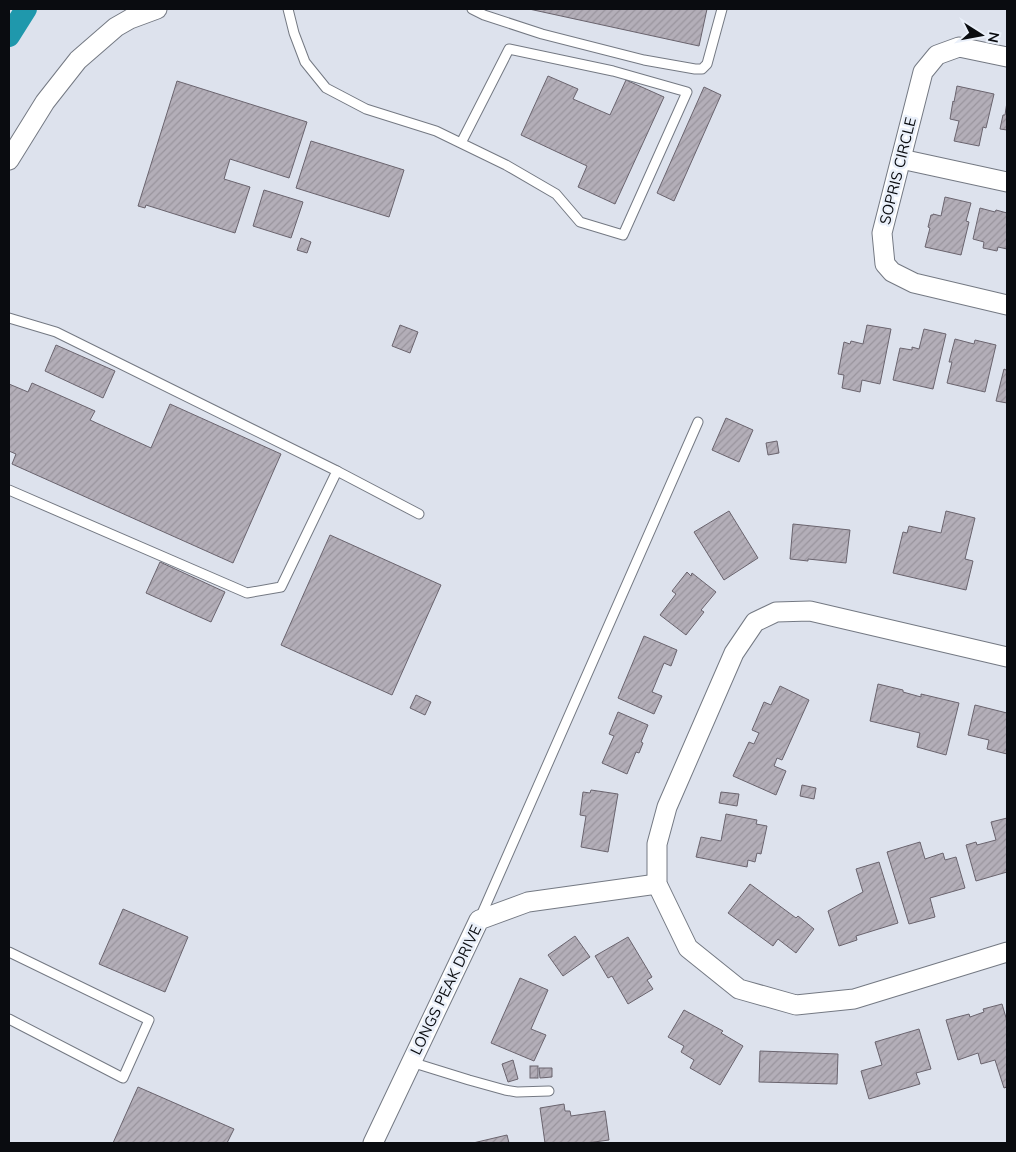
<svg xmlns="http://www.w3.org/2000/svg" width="1016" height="1152" viewBox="0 0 1016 1152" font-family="Mulish,sans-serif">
	<defs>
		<pattern id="building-hatch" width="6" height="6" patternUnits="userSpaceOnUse" patternTransform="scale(1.25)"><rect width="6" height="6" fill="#b3aeb8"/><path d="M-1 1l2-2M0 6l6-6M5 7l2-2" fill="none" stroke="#99949d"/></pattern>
	</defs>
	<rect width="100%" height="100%" fill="#dde2ed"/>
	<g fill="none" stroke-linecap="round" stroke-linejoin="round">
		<path stroke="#1f98ac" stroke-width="22" d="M9 36 26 9"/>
	</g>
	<g fill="url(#building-hatch)" stroke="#6a646e">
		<path d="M529 9H707L699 46Z"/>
		<path d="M548 76 578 89 573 99 610 115 626 80 664 97 615 204 578 187 587 166 521 135Z"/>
		<path d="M177 81 307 122 289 178 230 159 224 179 250 187 235 233 146 205 145 208 138 206Z"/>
		<path d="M957 86 994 94 986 128 983 127 979 146 954 141 959 121 950 119 953 101 954 102Z"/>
		<path d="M704 87 721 95 674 201 657 193Z"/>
		<path d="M1007 102V130L1000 129 1003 115H1005Z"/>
		<path d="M311 141 404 170 389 217 296 188Z"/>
		<path d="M264 190 303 202 291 238 253 226Z"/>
		<path d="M945 197 971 203 966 221 969 222 961 255 925 247 930 228 928 227 931 215H933V214L941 216Z"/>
		<path d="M980 208 995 212 996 210 1007 213V249L998 247 997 251 983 248 984 242 973 239Z"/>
		<path d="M301 238 311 242 307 253 297 250Z"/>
		<path d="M400 325 418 332 410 353 392 346Z"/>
		<path d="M867 325 891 329 880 384 862 380 860 392 842 388 844 375 838 374 844 342 850 344 851 341 863 344Z"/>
		<path d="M924 329 946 334 933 389 893 380 900 348 912 350V347L919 349Z"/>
		<path d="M955 339 974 344 975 340 996 345 985 392 947 383 952 362H949Z"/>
		<path d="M56 345 115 371 103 398 45 371Z"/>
		<path d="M1004 369 1006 370 1007 369V403L996 401Z"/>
		<path d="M32 383 95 411 90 420 151 448 170 404 281 454 233 563 12 464 16 454 9 451V384L28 392Z"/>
		<path d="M726 418 753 430 739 462 712 450Z"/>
		<path d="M777 441 779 453 768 455 766 443Z"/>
		<path d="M729 511 758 558 724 580 694 532Z"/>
		<path d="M946 511 975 518 965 559 973 561 966 590 893 573 903 532 907 533 909 526 941 533Z"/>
		<path d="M793 524 850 530 846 563 808 559V561L790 559Z"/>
		<path d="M330 535 441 585 392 695 281 645Z"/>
		<path d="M160 562 225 592 211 622 146 593Z"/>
		<path d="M687 572 691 576 692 573 716 592 701 610 704 612 686 635 660 615 676 594 672 591Z"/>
		<path d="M644 636 677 650 671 666 664 663 652 692 662 696 654 714 618 698Z"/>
		<path d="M878 684 903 690V692L921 697V694L959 703 946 755 917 747 920 733 870 721Z"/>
		<path d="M780 686 809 700 782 760 777 758 774 766 786 771 776 795 733 776 749 742 754 744 759 733 752 730 764 702 771 705Z"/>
		<path d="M416 695 431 702 425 715 410 708Z"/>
		<path d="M975 705 1007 713V754L987 749 989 740 968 735Z"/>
		<path d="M618 712 648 725 641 742 643 743 639 753 636 752 627 774 602 763 614 736 609 734Z"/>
		<path d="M802 785 816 788 814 799 800 796Z"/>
		<path d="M591 790 618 794 608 852 581 847 586 816 580 815 583 792 590 793Z"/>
		<path d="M721 792 739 794 737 806 719 803Z"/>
		<path d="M726 814 757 820 756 824 767 826 761 854 757 853 755 862 748 860 747 867 696 857 701 837 721 841Z"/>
		<path d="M1007 818V872L976 881 966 845 976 842 977 845 996 840 991 822Z"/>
		<path d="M920 842 925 859 943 853 945 860 956 857 965 888 930 898 935 917 909 924 887 852Z"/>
		<path d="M879 862 898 923 856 936 857 940 839 946 828 911 863 892 856 869Z"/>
		<path d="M750 884 796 918 798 916 814 929 796 953 778 939 773 946 728 913Z"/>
		<path d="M123 909 188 937 165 992 99 964Z"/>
		<path d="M575 936 590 957 563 976 548 955Z"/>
		<path d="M628 937 652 977 647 980 653 989 628 1004 612 976 608 978 595 956Z"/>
		<path d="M520 978 548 990 531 1029 546 1035 534 1061 491 1043Z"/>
		<path d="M1002 1004 1007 1021V1087L1004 1088 995 1060 981 1064 978 1053 958 1060 946 1020 969 1014 970 1017 984 1012 983 1009Z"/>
		<path d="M684 1010 723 1031 721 1033 743 1046 720 1085 690 1068 694 1060 681 1052 684 1046 668 1037Z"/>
		<path d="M919 1029 931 1069 916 1073 920 1084 869 1099 861 1071 882 1065 875 1042Z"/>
		<path d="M760 1051 838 1054 837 1084 759 1082Z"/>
		<path d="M513 1060 518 1079 508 1082 502 1064Z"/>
		<rect x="530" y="1066" width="8" height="12"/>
		<path d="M539 1068H552V1077L540 1078Z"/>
		<path d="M138 1087 234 1129 227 1143H113Z"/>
		<path d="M564 1104 565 1111H570L571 1116 605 1111 609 1140 587 1143H545L540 1108Z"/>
		<path d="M507 1135 509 1143H473Z"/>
	</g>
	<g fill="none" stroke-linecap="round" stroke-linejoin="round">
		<defs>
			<g id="lane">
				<path d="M288 9 294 33 305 62 326 88 366 109 436 131 506 165 556 194 580 222 623 235 687 92 613 71 509 49 461 143"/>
				<path d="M472 9 484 15 542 34 644 60 695 69H702L707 64 722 9"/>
				<path d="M9 318 56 332 337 471 281 587 247 593 9 490"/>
				<path d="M337 471 419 514"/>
				<path d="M480 918 698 422"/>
				<path d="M9 952 149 1020 123 1078 9 1019"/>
				<path d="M411 1062 469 1080 505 1090 517 1092 549 1091"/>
			</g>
			<g id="street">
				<path d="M1007 57 959 47 937 55 923 72 882 233 885 264 892 272 914 283 1007 305"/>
				<path d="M901 159 1007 182"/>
				<path d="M9 160 45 102 78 60 116 27 130 19 157 9"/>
				<path d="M1007 657 810 611 776 612 755 622 734 653 667 807 657 844V884L688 948 739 989 796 1005 854 999 1007 952"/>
				<path d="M373 1143 479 920 528 902 657 884"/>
			</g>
		</defs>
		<use href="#lane" stroke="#747983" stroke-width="11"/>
		<use href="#street" stroke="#747983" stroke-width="21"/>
		<use href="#lane" stroke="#fff" stroke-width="9"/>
		<use href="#street" stroke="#fff" stroke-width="19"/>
	</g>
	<g text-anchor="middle" stroke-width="5" stroke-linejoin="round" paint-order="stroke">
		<g font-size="15" fill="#0a0c10" stroke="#eaf0fa">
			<text transform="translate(898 171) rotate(-76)" y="5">SOPRIS CIRCLE</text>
			<text transform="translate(446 990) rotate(-64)" y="5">LONGS PEAK DRIVE</text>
		</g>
	</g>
	<rect width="1016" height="1152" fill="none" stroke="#0a0c10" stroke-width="20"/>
	<g transform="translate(981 35) rotate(101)" stroke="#eaf0fa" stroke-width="4" paint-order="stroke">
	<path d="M0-4L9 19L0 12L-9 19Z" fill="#0a0c10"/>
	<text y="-8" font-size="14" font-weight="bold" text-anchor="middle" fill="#0a0c10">N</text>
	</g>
</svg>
